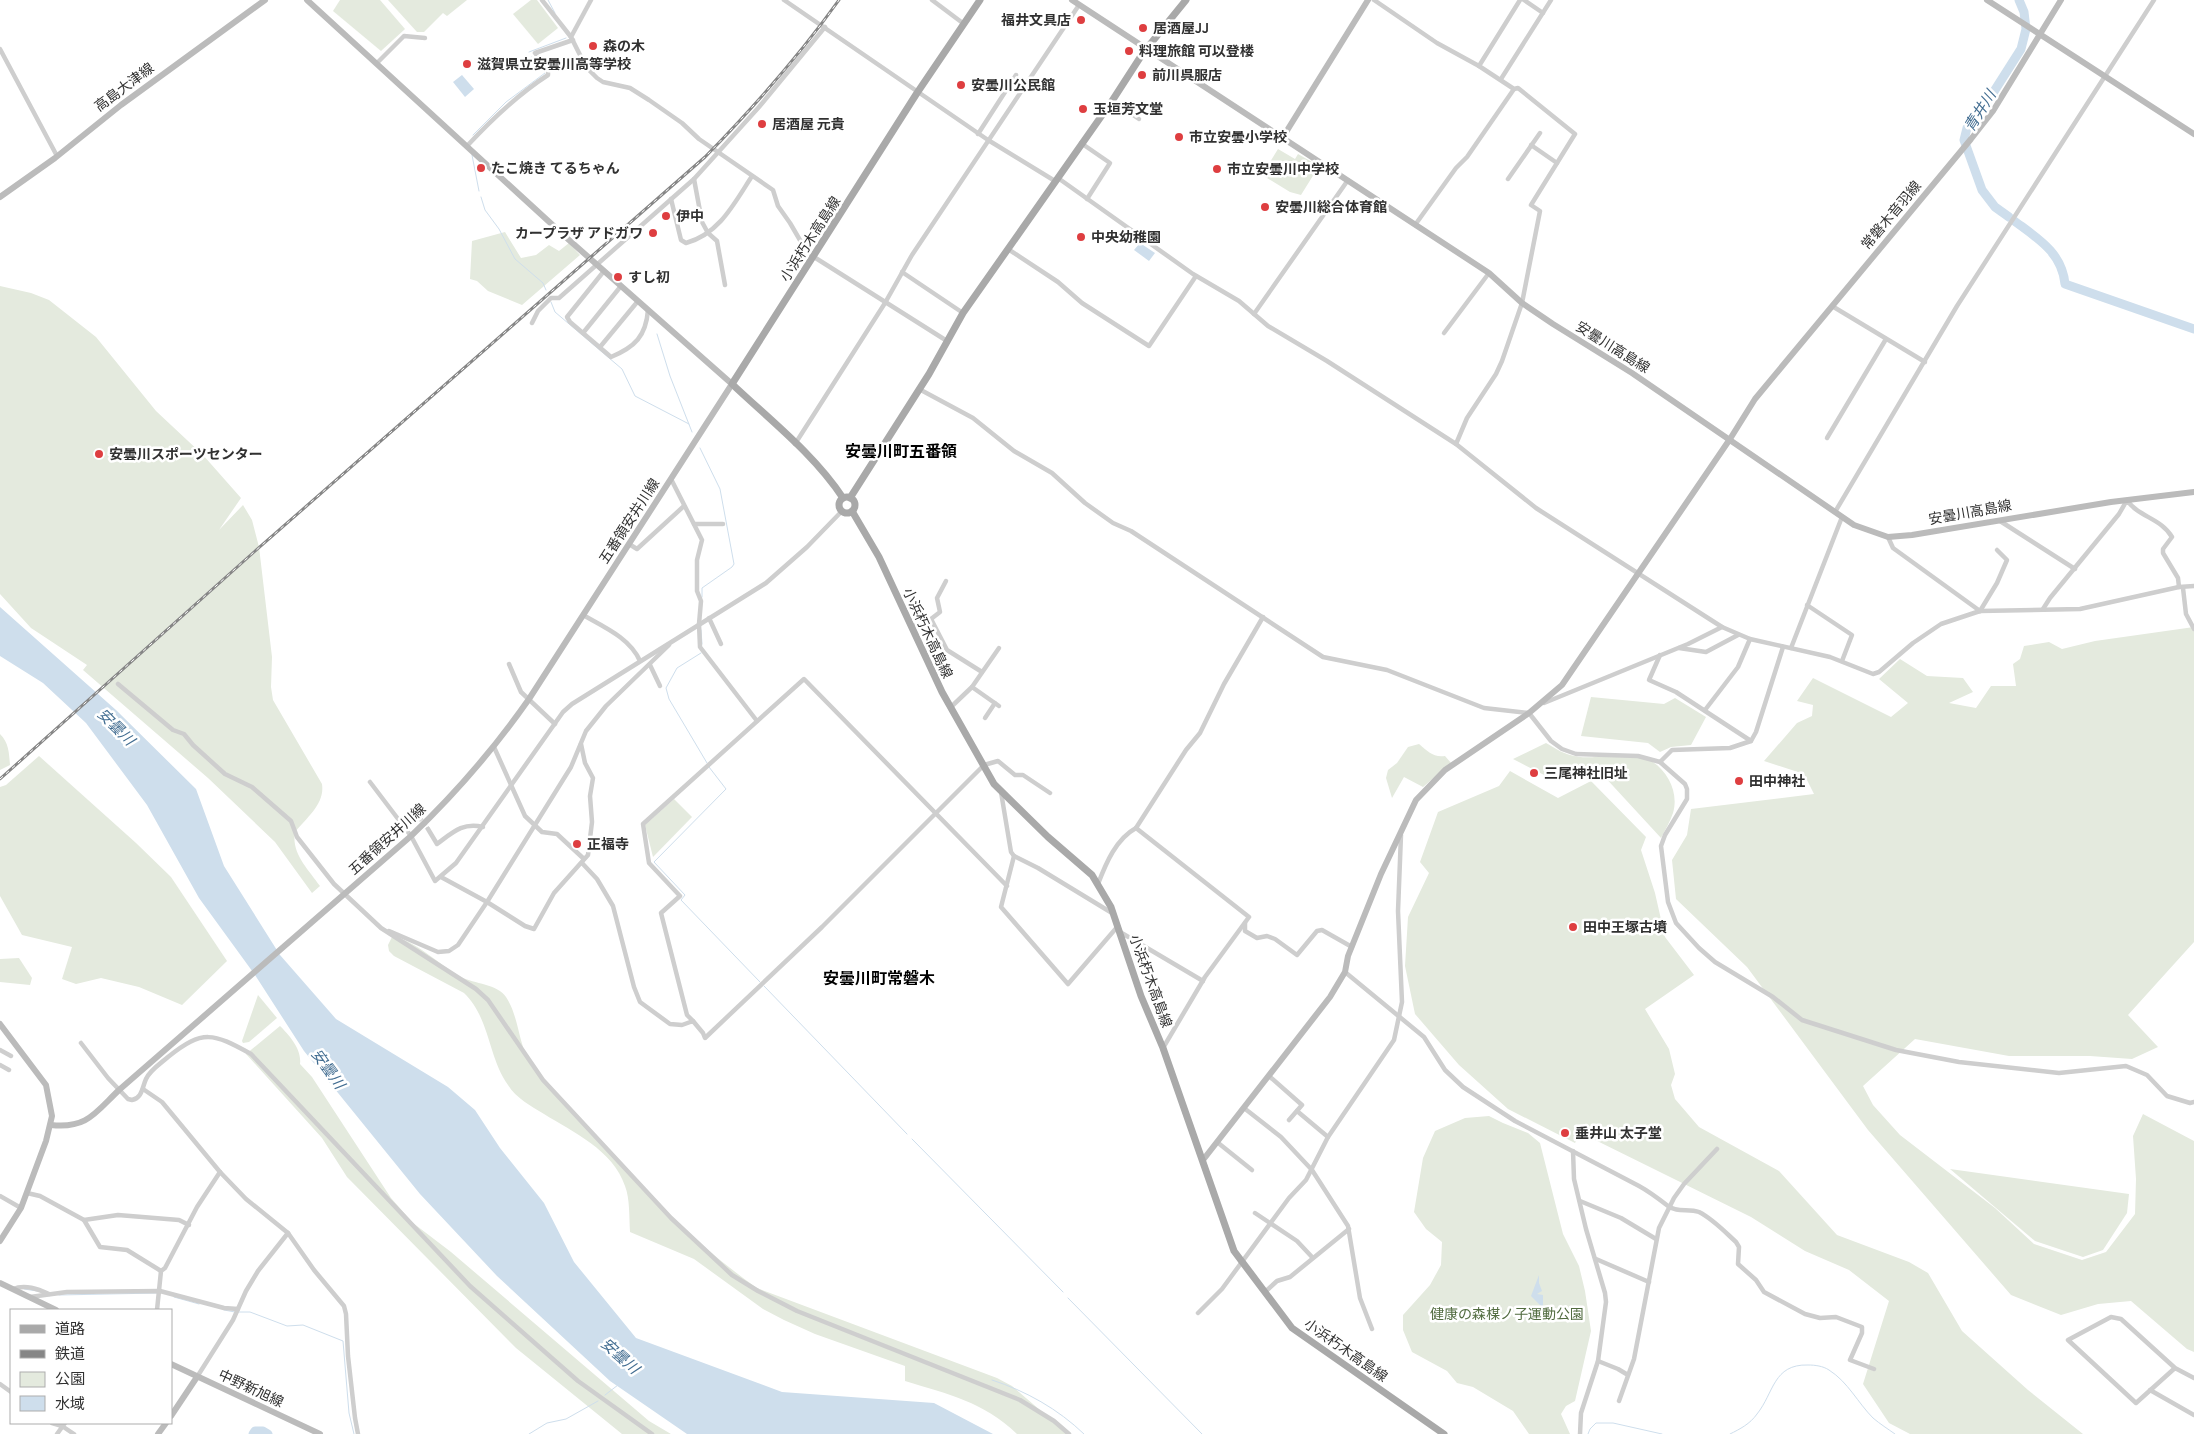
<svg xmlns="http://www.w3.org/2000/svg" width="2194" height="1434" viewBox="0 0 2194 1434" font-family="Manrope,'Noto Sans JP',sans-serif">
	<rect width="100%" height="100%" fill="#fff"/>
	<g fill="#e4eade">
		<path d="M340 0H380L405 29 381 51 333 11Z"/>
		<path d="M388 0H467L447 16 443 13 424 32H417Z"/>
		<path d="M531 0H537L558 28 538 44 513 14Z"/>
		<path d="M1278 149 1295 159 1298 154 1319 166 1301 195 1290 192 1262 175Z"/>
		<path d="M505 232 521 258 536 255 549 245 559 251 569 243 580 255 522 305 488 291 477 281 470 279 472 241Z"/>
		<path d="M0 286 31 293 49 300 96 337 156 411 203 455 241 498 219 530 243 505 252 520 259 547 272 657 271 687 273 700 322 784C325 804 307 817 295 832 291 853 308 869 320 886L312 893 275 842 208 778 83 670 87 665 31 628 0 594Z"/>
		<path d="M2194 627V942L2128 1015 2158 1047 2132 1059 2090 1056H2009L1915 1039 1863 1086 1873 1105 1900 1135 1995 1208 2034 1244 2082 1260 2106 1252 2135 1214 2136 1179 2133 1136 2143 1114 2194 1141V1352L2187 1349 2131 1301 2098 1304 2061 1315 2011 1295 1868 1130 1747 967 1676 899 1672 860 1687 835 1691 809 1814 794 1804 774 1764 761 1797 723 1812 716 1813 705 1797 701 1813 678 1891 717 1908 703 1879 679 1900 659 1927 676 1963 678 1973 692 1949 703 1976 708 1991 686H2016L2013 664 2020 659 2024 646 2049 642 2062 649 2095 641Z"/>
		<path d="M1591 697 1664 704 1675 698 1706 717 1691 745 1671 747 1660 752 1648 743 1581 736Z"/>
		<path d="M0 734C9 743 9 753 10 765L0 770Z"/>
		<path d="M1546 743C1553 747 1562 753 1570 755 1590 761 1612 753 1632 754 1659 757 1681 786 1673 813 1670 822 1665 830 1661 838L1602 774 1589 770 1566 776 1548 777 1513 759Z"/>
		<path d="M1419 744C1427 751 1434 758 1445 756L1451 763 1423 787 1404 777 1392 798 1386 778 1388 770 1397 763 1408 747Z"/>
		<path d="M39 756 136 843 171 877 227 961 182 1005 139 987 101 978 76 984 62 979 72 947 22 935 0 896V787L6 785Z"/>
		<path d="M1510 771 1558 798 1591 781 1646 837 1641 850 1655 893 1665 937 1694 975 1645 1009 1669 1049 1675 1074 1671 1085 1675 1099 1699 1127 1779 1171 1837 1235 1909 1262 1928 1273 1962 1331 2028 1390 2083 1434H1910L1889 1423 1863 1384 1889 1301 1849 1270 1805 1251 1751 1217 1581 1133 1575 1143 1508 1109 1459 1065 1415 1014 1405 966 1408 917 1429 873 1420 862 1438 812 1499 786Z"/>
		<path d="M674 799 692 817 653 857 645 825Z"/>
		<path d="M392 937C413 938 442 967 461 977 474 984 498 984 506 997 519 1016 518 1044 531 1065 602 1143 670 1227 757 1288L997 1378 1012 1386 1068 1434H1017C982 1401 950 1395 905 1381V1366L815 1334 784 1320 763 1309 694 1259 630 1232C629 1217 630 1199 625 1186 613 1150 573 1132 544 1114 531 1106 516 1098 508 1085 488 1057 490 1018 464 993L394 956 389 951 388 945Z"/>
		<path d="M19 958 32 978 30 985 0 982V959Z"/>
		<path d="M258 995 277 1018 249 1042 243 1043 242 1041Z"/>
		<path d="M280 1026C289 1035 302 1049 300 1064L312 1077 391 1198 413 1223 451 1252 649 1421 671 1434H622L516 1348 347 1177 322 1138 246 1054Z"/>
		<path d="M1489 1116 1503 1123 1528 1133 1540 1143 1563 1234 1579 1266 1585 1291 1591 1331 1575 1401 1566 1406 1561 1414 1570 1434H1529L1513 1411 1473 1387 1457 1383 1447 1371 1412 1352 1403 1330V1315L1430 1285 1441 1265 1442 1242 1426 1229 1414 1212 1423 1158 1435 1131 1465 1118Z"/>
		<path d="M1950 1169 2129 1194 2127 1213 2103 1250 2083 1257 2035 1241Z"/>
	</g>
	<g fill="#cedeec">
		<path d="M462 75 474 89 465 97 453 82Z"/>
		<path d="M1140 243 1155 253 1149 261 1134 250Z"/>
		<path d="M0 607 116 710 196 789 224 866 280 955 336 1019 448 1087 475 1110 500 1148 544 1203 574 1262 636 1338 782 1392 934 1403 993 1434H687L610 1381 497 1276 420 1194 304 1051 255 975 199 898 147 805 86 723 43 683 0 656Z"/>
		<path d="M1539 1275V1283L1542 1291 1537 1294 1543 1295V1308L1531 1296Z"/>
	</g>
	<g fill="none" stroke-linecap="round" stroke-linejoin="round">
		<g stroke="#cedeec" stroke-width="1">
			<path d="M548 0 555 13"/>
			<path d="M529 52 566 38"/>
			<path d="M473 135 506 102 545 73 532 57"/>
			<path d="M472 155 479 191"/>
			<path d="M481 197 485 210 499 229 515 259 543 283 546 290"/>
			<path d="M551 302 555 312 622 369 635 396 689 424"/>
			<path d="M657 334 670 376 692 432"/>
			<path d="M700 448 720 489 734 564 732 567 702 588V597"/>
			<path d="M701 630 702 644"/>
			<path d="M701 653 677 668 666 688 669 699 707 763"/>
			<path d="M709 767 726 789 654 862 685 895 681 900 760 982"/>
			<path d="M764 986 907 1134"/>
			<path d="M912 1139 1063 1292"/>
			<path d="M24 1289 37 1291"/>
			<path d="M59 1295 158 1293"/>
			<path d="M174 1297 199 1304"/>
			<path d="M1068 1298 1202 1434"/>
			<path d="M224 1310 235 1312"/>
			<path d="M239 1312H250L287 1326 303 1325 343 1341 349 1413 354 1434"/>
			<path d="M992 1380C1026 1391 1058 1409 1084 1434"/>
			<path d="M605 1395 618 1385"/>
			<path d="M529 1434 547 1423 566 1419 598 1401"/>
			<path d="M1588 1434 1590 1429 1596 1423H1613L1662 1434"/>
			<path d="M1730 1434C1740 1429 1750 1424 1757 1414 1774 1393 1773 1364 1808 1365 1815 1365 1823 1366 1829 1370 1848 1382 1858 1403 1873 1418 1880 1424 1888 1429 1895 1434"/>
		</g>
		<g stroke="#cedeec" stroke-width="9">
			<path d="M2009 217 1995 207 1982 190 1964 140 1967 128 1986 104 2021 49 2026 29 2024 12 2019 0"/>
			<path d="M2013 220C2037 238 2062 252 2065 284L2194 329"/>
			<path d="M253 1434 255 1431H263L268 1434"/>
		</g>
		<path stroke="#d6d6d6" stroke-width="4.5" stroke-dasharray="4.5 2" stroke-linecap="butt" d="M419 817 428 829"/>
		<g stroke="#cecece" stroke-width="4.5">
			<path d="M542 0 571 37 586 67 597 78 603 82 630 88 649 100 682 123 699 139 773 190 778 206 790 223 804 247 814 257 947 341"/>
			<path d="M784 0 988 140 1055 181"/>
			<path d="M932 0 964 24"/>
			<path d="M1374 0 1437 43 1479 66"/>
			<path d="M1524 0 1543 13"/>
			<path d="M571 37 591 0"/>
			<path d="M0 49 57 156"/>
			<path d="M377 63 404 36 425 38"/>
			<path d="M1501 79 1551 0"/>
			<path d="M1112 101 1139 119"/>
			<path d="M978 134 1016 75"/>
			<path d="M1081 143 1110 163 1087 199"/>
			<path d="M1531 145 1557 163"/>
			<path d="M467 146C492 119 517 95 548 75V70L535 53 573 40"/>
			<path d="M1058 178 1193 274 1239 301 1268 326 1327 361 1456 444 1536 508 1722 627 1750 639 1830 657 1873 674 1879 672 1913 643 1941 624 1980 611 2080 609 2179 587 2194 586"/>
			<path d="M694 179 702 222 708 233 717 241 725 285"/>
			<path d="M1508 179 1540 133"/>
			<path d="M671 199 681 240 686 243C719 234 734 204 752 176"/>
			<path d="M1415 225 1456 168 1467 157 1514 89"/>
			<path d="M1008 249 1058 282 1082 303 1149 346 1196 276"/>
			<path d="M604 271 567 317 570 322 611 357C635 347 646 336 648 310"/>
			<path d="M902 272 963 313"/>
			<path d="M1832 306 1925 362"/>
			<path d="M1254 314 1348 180"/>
			<path d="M532 323 538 311 551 298H559L694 179 759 107 825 27"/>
			<path d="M583 333 621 286"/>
			<path d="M1444 333 1489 273"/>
			<path d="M600 347 638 301"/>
			<path d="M919 389 973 418 1014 451 1052 473 1085 503 1113 523 1131 531 1323 657 1387 670 1484 708 1529 713 1551 741 1562 749 1576 754 1638 756 1660 762 1685 784 1687 789V799L1665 835 1661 846 1668 902 1676 923 1699 948 1715 962 1773 997 1802 1020 1896 1050 1959 1062 2059 1073 2126 1066 2147 1075 2167 1096 2190 1103 2194 1102"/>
			<path d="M1827 438 1886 339"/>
			<path d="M795 444 885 303 912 255 1079 5"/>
			<path d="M1456 444 1467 418 1496 374 1502 361 1522 303 1540 211 1531 205 1575 134 1518 88 1514 89 1479 66 1520 0"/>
			<path d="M671 479 702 540 697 560V591L701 601 699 624 700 647 757 721"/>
			<path d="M1835 512 1957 306 2154 0"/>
			<path d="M2000 521 2075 569"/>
			<path d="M694 524H723"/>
			<path d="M1888 537 1893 548 1980 611"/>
			<path d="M629 544 637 549 684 506"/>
			<path d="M2183 588 2186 614 2194 629"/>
			<path d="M1807 605 1852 635 1842 661"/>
			<path d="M2043 609 2050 598 2119 514 2127 500C2138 517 2161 518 2172 537L2163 549V553L2178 578 2179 587"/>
			<path d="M1980 611 1997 583 2007 560 1997 550"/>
			<path d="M583 615C604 627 630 638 640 661"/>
			<path d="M709 618 721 644"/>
			<path d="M931 619 947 650 982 672"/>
			<path d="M912 627 931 619 940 612 937 598 946 581"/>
			<path d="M1679 648 1706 652 1738 635"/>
			<path d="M1791 648 1842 517"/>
			<path d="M1660 655 1649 680 1676 692 1751 741"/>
			<path d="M509 664 521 692 555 724"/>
			<path d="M650 665 660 686"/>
			<path d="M118 684 173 730 184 734 193 745 225 774 252 787 291 821 297 837 334 884 381 928 476 989 488 1000 543 1080 671 1218 732 1275 758 1291 797 1311 1020 1400 1054 1421 1069 1434"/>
			<path d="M972 687 999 706"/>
			<path d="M1544 703 1688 644 1722 627"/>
			<path d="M951 707 972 687 999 648"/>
			<path d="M1705 710 1738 667 1750 639"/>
			<path d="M985 718 995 703"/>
			<path d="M494 747 525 816 542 832 557 834 584 859"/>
			<path d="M1660 762 1672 750 1730 748 1751 741 1756 732 1783 647"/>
			<path d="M370 782 411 836 435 881 456 863 563 712 572 704 766 583 807 547 842 511"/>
			<path d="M1001 792 1011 852 1014 856 1038 868 1112 913"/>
			<path d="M1136 828 1249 917 1205 977 1163 1048"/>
			<path d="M428 829 437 844C453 832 463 822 483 827"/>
			<path d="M1014 856 1001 907 1068 984 1118 926"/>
			<path d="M582 863 597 879 613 906 634 987 640 1002 670 1024 682 1025 693 1021 703 1033 705 1038 822 927 984 765 998 761 1015 775H1023L1050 793"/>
			<path d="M441 877 487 902 525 926 534 929 554 893 588 855 592 822 590 796 593 778 585 763 581 744"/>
			<path d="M1098 884C1106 863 1116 839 1136 828L1186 750 1200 733 1224 684 1263 617"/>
			<path d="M1245 923V931L1257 938 1267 936 1275 939 1297 955 1317 931 1322 930 1352 947"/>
			<path d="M389 931 438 952 449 951 458 945 487 902 571 767 586 731 606 706 669 645"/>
			<path d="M1120 932 1203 981"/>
			<path d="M1345 972 1424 1037 1445 1070 1463 1087 1515 1121 1639 1186C1650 1192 1659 1199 1668 1206 1677 1213 1689 1208 1699 1212 1713 1219 1725 1232 1736 1242L1739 1247 1738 1264 1756 1280 1764 1292 1805 1314 1820 1318 1836 1317 1862 1327V1333L1850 1360 1874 1369"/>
			<path d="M693 1021 687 1015 661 913 680 896 649 863 643 824 804 679 1007 886"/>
			<path d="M81 1043 108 1078 128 1099 132 1100C142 1098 142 1088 146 1079 150 1070 160 1064 168 1057 203 1029 213 1033 251 1054L470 1286 578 1381 652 1434"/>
			<path d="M0 1050 11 1056"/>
			<path d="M0 1065 9 1070"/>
			<path d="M1269 1076 1302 1105 1289 1120"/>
			<path d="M143 1089 162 1102 220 1172 246 1199 288 1233 314 1270 344 1306 346 1314 348 1356 355 1418 358 1434"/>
			<path d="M1244 1108 1281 1137 1312 1170 1348 1226 1360 1298 1372 1329"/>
			<path d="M1297 1111 1328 1137"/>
			<path d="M1217 1142 1252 1170"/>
			<path d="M1573 1151 1574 1179 1586 1229 1605 1293 1606 1302 1598 1361 1581 1413 1580 1434"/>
			<path d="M27 1193 40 1196 84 1220 118 1215 179 1220 189 1225"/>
			<path d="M0 1196 21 1208"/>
			<path d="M1580 1201 1621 1218 1656 1239"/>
			<path d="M1255 1213 1297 1241 1312 1257"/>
			<path d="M84 1220 100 1247 127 1250 161 1271"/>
			<path d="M1596 1259 1649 1282"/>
			<path d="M13 1289C25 1284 38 1289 49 1294"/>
			<path d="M1265 1292 1277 1281 1290 1277 1349 1229"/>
			<path d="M30 1297 67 1292 160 1291 224 1308 238 1309"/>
			<path d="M157 1310 161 1271 165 1268 197 1207 220 1172"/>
			<path d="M1198 1313 1222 1289 1289 1198 1306 1180 1328 1137 1394 1040 1402 1002 1398 911 1401 835"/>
			<path d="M1598 1361 1618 1369 1628 1375"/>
			<path d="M2175 1368 2136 1403 2068 1340 2111 1317 2121 1319 2175 1368 2194 1378"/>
			<path d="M197 1377 233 1320 246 1291 258 1271 288 1233"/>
			<path d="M0 1384 11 1392"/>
			<path d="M2150 1390 2194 1415"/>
			<path d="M1619 1401 1634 1359 1659 1228 1674 1198 1684 1184 1717 1149"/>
			<path d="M52 1423 62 1426 74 1434"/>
			<path d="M57 1434 65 1423"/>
		</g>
		<g stroke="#bbb" stroke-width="6">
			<path d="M1072 0 1489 273 1522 303 1553 324 1632 373 1854 525 1888 537 1912 535 2111 502 2194 492"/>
			<path d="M1987 0 2194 134"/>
			<path d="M1283 137 1368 0"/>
			<path d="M0 197 55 158 121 105 265 0"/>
			<path d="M0 1024 46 1085 52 1116 46 1141 21 1208 0 1241"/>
			<path d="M51 1125C87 1129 95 1113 119 1090L411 836C455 794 494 749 529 699L732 384 569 240 307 0"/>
			<path d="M1203 1160 1330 997 1345 972 1348 956 1381 874 1416 800 1445 770 1529 713 1562 685 1730 439 1755 399 1971 139 1993 111 2061 0"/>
			<path d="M0 1283 56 1310"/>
			<path d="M171 1364 320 1434"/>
			<path d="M171 1416 197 1377"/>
			<path d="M158 1434 166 1423"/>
		</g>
		<g stroke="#a9a9a9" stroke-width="7">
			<circle cx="847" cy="505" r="8"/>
			<path d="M843 498C814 454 770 420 732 384L917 93 980 0"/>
			<path d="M850 498 929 374 963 313 1112 101 1143 53 1186 0"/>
			<path d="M852 511 879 557 942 692 994 784 1048 837 1092 875 1111 907 1141 996 1163 1048 1234 1251 1292 1328 1444 1434"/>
		</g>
		<defs>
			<path id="rail" d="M0 779 254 552 705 157C753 108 799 56 839 0"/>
		</defs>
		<use href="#rail" stroke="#868686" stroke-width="3"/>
		<use href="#rail" stroke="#fff" stroke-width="1" stroke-dasharray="4" stroke-linecap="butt"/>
	</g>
	<g fill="#de3e40" stroke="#fff" stroke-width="2">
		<circle cx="1081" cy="20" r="5"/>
		<circle cx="1143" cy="28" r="5"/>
		<circle cx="593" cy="46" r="5"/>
		<circle cx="1129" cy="51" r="5"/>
		<circle cx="467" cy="64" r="5"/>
		<circle cx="1142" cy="75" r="5"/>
		<circle cx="961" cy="85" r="5"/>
		<circle cx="1083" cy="109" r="5"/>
		<circle cx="762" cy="124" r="5"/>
		<circle cx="1179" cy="137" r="5"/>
		<circle cx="481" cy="168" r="5"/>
		<circle cx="1217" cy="169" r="5"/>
		<circle cx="1265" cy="207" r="5"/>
		<circle cx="666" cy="216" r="5"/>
		<circle cx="653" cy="233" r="5"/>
		<circle cx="1081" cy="237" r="5"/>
		<circle cx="618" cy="277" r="5"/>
		<circle cx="99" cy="454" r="5"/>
		<circle cx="1534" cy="773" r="5"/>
		<circle cx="1739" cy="781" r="5"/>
		<circle cx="577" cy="844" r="5"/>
		<circle cx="1573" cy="927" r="5"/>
		<circle cx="1565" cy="1133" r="5"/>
	</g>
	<g text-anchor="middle" stroke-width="5" stroke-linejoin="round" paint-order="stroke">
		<g font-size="14" font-weight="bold" fill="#313131" stroke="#fff" text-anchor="start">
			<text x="1071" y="25" text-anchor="end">福井文具店</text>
			<text x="1153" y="33">居酒屋JJ</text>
			<text x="603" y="51">森の木</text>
			<text x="1139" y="56">料理旅館 可以登楼</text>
			<text x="477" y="69">滋賀県立安曇川高等学校</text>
			<text x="1152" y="80">前川呉服店</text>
			<text x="971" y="90">安曇川公民館</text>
			<text x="1093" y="114">玉垣芳文堂</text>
			<text x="772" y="129">居酒屋 元貴</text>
			<text x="1189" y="142">市立安曇小学校</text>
			<text x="491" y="173">たこ焼き てるちゃん</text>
			<text x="1227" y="174">市立安曇川中学校</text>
			<text x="1275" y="212">安曇川総合体育館</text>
			<text x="676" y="221">伊中</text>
			<text x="643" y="238" text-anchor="end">カープラザ アドガワ</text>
			<text x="1091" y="242">中央幼稚園</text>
			<text x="628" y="282">すし初</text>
			<text x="109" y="459">安曇川スポーツセンター</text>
			<text x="1544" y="778">三尾神社旧址</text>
			<text x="1749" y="786">田中神社</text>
			<text x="587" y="849">正福寺</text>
			<text x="1583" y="932">田中王塚古墳</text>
			<text x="1575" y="1138">垂井山 太子堂</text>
		</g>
		<g font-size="14" fill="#313131" stroke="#fff">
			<text transform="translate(124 87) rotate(-37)" y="5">高島大津線</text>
			<text transform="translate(1891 215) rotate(-50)" y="5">常磐木音羽線</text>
			<text transform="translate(810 239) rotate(-57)" y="5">小浜朽木高島線</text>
			<text transform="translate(1613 347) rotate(32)" y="5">安曇川高島線</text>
			<text transform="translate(1970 512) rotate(-10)" y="5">安曇川高島線</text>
			<text transform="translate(629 521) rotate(-57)" y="5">五番領安井川線</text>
			<text transform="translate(928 633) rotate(65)" y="5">小浜朽木高島線</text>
			<text transform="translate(387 839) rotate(-42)" y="5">五番領安井川線</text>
			<text transform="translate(1151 981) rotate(70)" y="5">小浜朽木高島線</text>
			<text transform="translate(1346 1350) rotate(35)" y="5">小浜朽木高島線</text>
			<text transform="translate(251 1388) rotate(25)" y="5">中野新旭線</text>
		</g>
		<g font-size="14" fill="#526c40" stroke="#fff">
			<text x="1507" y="1319">健康の森楳ノ子運動公園</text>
		</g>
		<g font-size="15" font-style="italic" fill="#426d91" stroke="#fff">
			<text transform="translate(1980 111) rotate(-58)" y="5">青井川</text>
			<text transform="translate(116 727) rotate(45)" y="5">安曇川</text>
			<text transform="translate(328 1069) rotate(54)" y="5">安曇川</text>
			<text transform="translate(620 1356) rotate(42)" y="5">安曇川</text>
		</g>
		<g font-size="16" font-weight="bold" fill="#000" stroke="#fff">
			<text x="901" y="457">安曇川町五番領</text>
			<text x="879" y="984">安曇川町常磐木</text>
		</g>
	</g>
	<rect x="10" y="1309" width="162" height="115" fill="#ffffff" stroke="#adadad"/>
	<rect x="20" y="1325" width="25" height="8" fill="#a9a9a9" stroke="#adadad"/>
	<text x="55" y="1334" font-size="15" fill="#313131">道路</text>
	<rect x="20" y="1350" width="25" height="8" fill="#868686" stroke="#adadad"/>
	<text x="55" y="1359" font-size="15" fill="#313131">鉄道</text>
	<rect x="20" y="1372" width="25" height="15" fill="#e4eade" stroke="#adadad"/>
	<text x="55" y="1384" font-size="15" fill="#313131">公園</text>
	<rect x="20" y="1396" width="25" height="15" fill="#cedeec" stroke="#adadad"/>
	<text x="55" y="1409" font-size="15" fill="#313131">水域</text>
</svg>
